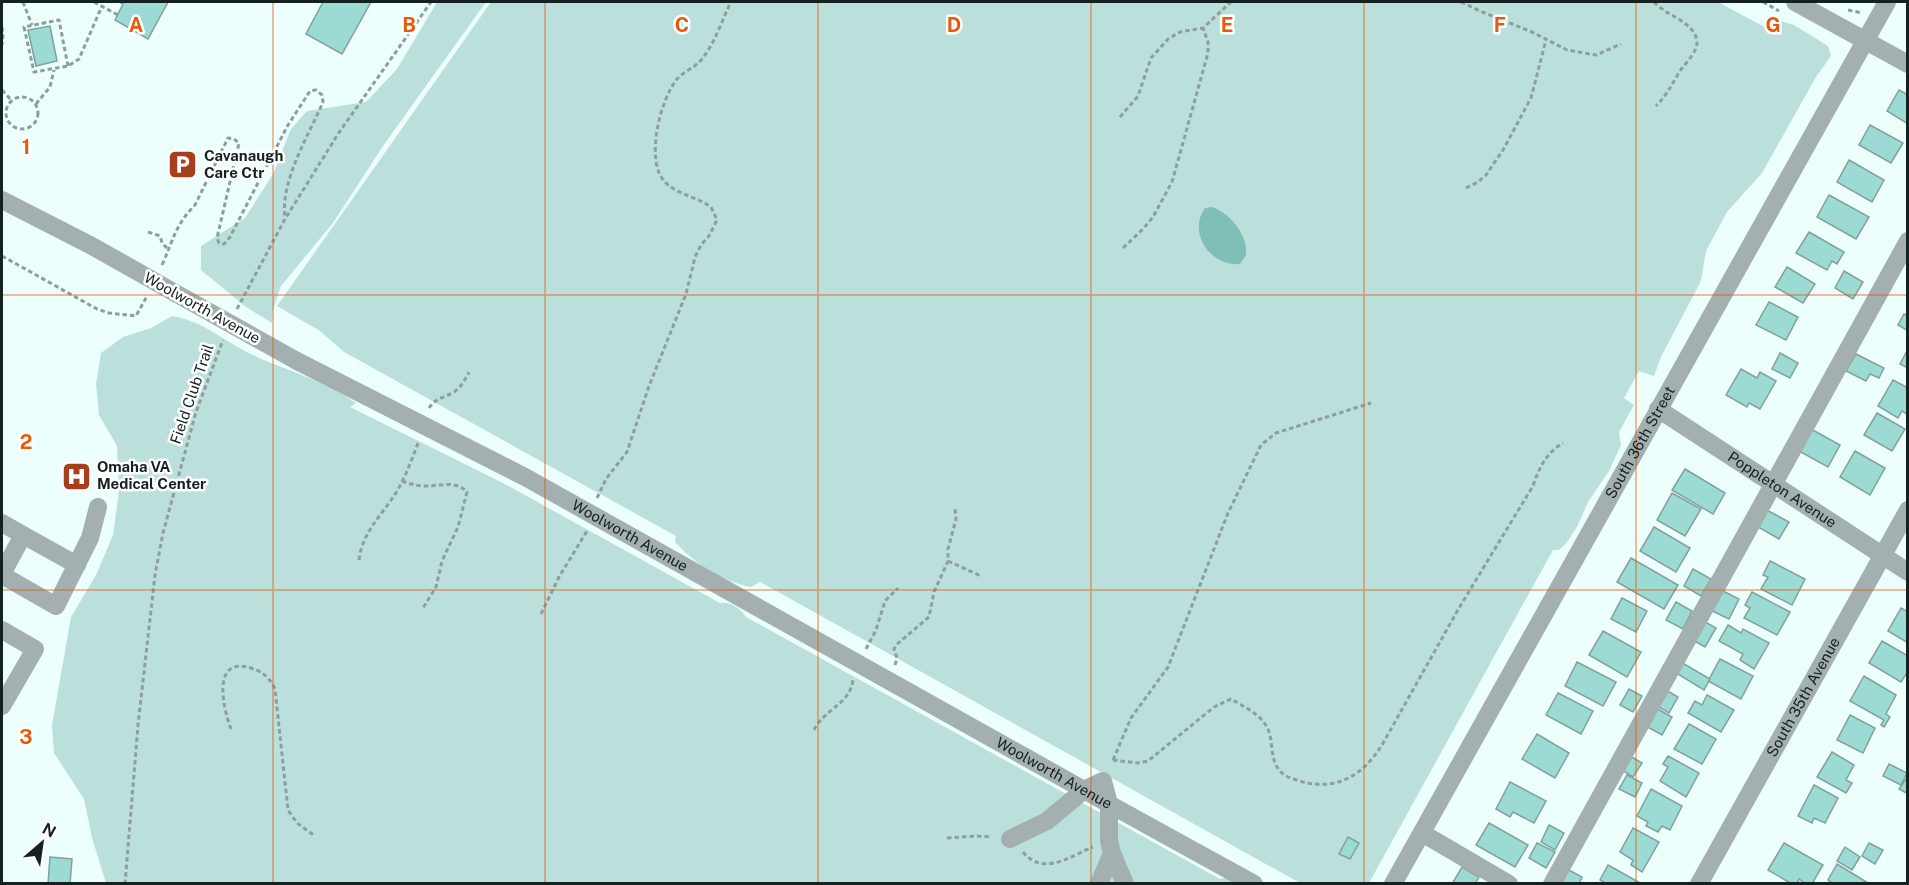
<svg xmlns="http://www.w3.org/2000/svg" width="1909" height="885" viewBox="0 0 1909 885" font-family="'Public Sans',sans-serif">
	<rect width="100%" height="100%" fill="#ecfffd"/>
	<g fill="#bbe0dc">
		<path d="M437 2H486L383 146 333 223 281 286 273 310 272 323 246 307 201 270V246L245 218 273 174 291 129 307 111 366 102 397 69Z"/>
		<path d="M491 2H1718L1770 30 1777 20 1794 25 1828 46 1831 56 1816 77 1762 173 1727 212 1706 251 1701 281 1661 357 1654 376 1639 371 1624 398 1634 405 1619 432 1621 445 1609 471 1588 502 1577 527 1567 542 1559 550H1553L1369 883H1300L760 582 751 587C722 581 695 564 675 542L676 536 344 352 320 331 277 306Z"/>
		<path d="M172 316C206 322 224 342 255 356 290 372 323 380 356 403L350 407 505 484 720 603C730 601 742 609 746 617L1220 879 1228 877 1244 883H106L92 838 84 799 54 753 52 725 71 617 96 575 113 535 119 491 117 446 99 415 96 384 101 353 123 337 151 328Z"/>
	</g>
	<path fill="#80beb8" d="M1212 207C1230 213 1248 235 1246 255L1240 264C1211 267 1187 233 1205 208Z"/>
	<g fill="#9bdbd4" stroke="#82a09c" stroke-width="1.5">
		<path d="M119 2H168L148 39 115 20 123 4Z"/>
		<path d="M323 2H371L342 54 306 34Z"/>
		<path d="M50 26 57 61 36 66 28 30Z"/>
		<path d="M1899 90 1908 95V124L1887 111Z"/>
		<path d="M1870 125 1903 143 1891 163 1859 145Z"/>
		<path d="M1849 160 1884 180 1872 202 1837 182Z"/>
		<path d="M1829 195 1869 217 1856 239 1817 217Z"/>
		<path d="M1809 232 1844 252 1837 264 1832 261 1827 270 1796 253Z"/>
		<path d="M1787 267 1815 284 1803 303 1775 287Z"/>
		<path d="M1844 271 1863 282 1853 299 1835 288Z"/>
		<path d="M1769 302 1798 317 1786 340 1756 325Z"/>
		<path d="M1904 314 1908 316V331L1898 325Z"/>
		<path d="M1908 349V368L1900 364Z"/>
		<path d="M1780 353 1798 363 1790 378 1772 369Z"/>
		<path d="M1856 354 1884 368 1879 378 1870 374 1866 381 1846 371Z"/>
		<path d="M1741 369 1757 378 1760 372 1776 381 1760 409 1749 403 1747 407 1726 395Z"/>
		<path d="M1893 380 1908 388V415L1902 411 1898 418 1878 406Z"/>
		<path d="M1877 413 1905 429 1892 451 1864 435Z"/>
		<path d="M1811 429 1840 445 1828 467 1799 451Z"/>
		<path d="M1855 451 1885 468 1870 495 1840 477Z"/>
		<path d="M1685 469 1725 493 1713 514 1672 490Z"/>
		<path d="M1672 493 1701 509 1685 536 1657 520Z"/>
		<path d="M1763 508 1789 522 1779 539 1753 524Z"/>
		<path d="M1654 527 1690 548 1676 572 1640 551Z"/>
		<path d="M1631 558 1678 585 1664 609 1617 582Z"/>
		<path d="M1770 561 1805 579 1792 605 1761 589 1768 577 1763 575Z"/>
		<path d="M1693 569 1711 579 1701 596 1684 586Z"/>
		<path d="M1721 590 1739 599 1729 619 1710 610Z"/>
		<path d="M1752 592 1790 612 1777 635 1744 618 1750 608 1745 605Z"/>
		<path d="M1622 598 1647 611 1636 632 1611 619Z"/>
		<path d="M1676 602 1692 611 1683 629 1666 620Z"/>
		<path d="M1901 608 1908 612V643L1888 631Z"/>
		<path d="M1700 619 1716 628 1705 647 1689 638Z"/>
		<path d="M1728 625 1741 633 1743 629 1769 643 1754 669 1740 660 1743 654 1719 641Z"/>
		<path d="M1603 631 1641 652 1627 677 1589 655Z"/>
		<path d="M1882 641 1908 656V671L1901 682 1869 663Z"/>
		<path d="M1720 659 1753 676 1741 699 1708 681Z"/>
		<path d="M1679 661 1710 679 1704 690 1673 671Z"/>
		<path d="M1577 662 1616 682 1603 706 1565 686Z"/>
		<path d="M1864 676 1896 695 1886 714 1890 717 1884 727 1881 725 1884 720 1850 701Z"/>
		<path d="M1661 687 1678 697 1669 713 1652 703Z"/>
		<path d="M1629 689 1642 696 1633 712 1620 705Z"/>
		<path d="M1558 693 1593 711 1581 734 1546 715Z"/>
		<path d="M1707 695 1734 710 1721 732 1688 713 1695 701 1702 705Z"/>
		<path d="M1654 707 1672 717 1662 735 1644 725Z"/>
		<path d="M1850 715 1875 728 1863 753 1837 740Z"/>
		<path d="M1689 724 1716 739 1702 764 1674 749Z"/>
		<path d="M1537 734 1569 753 1555 778 1522 759Z"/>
		<path d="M1832 752 1854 765 1846 780 1852 783 1846 793 1817 777Z"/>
		<path d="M1625 753 1642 763 1633 777 1617 767Z"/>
		<path d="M1668 756 1699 773 1686 797 1660 781 1668 767 1663 764Z"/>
		<path d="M1889 764 1907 773 1901 785 1883 776Z"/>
		<path d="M1627 775 1642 783 1635 797 1619 789Z"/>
		<path d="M1908 776V794L1899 789Z"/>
		<path d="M1510 782 1546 801 1534 823 1513 812 1510 817 1496 809Z"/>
		<path d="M1814 785 1838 798 1825 823 1814 818 1812 823 1798 816Z"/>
		<path d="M1651 789 1682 806 1670 830 1662 826 1658 832 1646 826 1648 822 1637 816Z"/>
		<path d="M1489 823 1528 845 1515 867 1476 845Z"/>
		<path d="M1549 825 1564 833 1555 850 1541 842Z"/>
		<path d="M1633 828 1659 842 1642 872 1631 865 1633 860 1620 852Z"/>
		<path d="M1348 837 1359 843 1350 859 1339 854Z"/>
		<path d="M1537 843 1555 852 1546 868 1529 858Z"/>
		<path d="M1784 843 1823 865 1812 884H1806L1799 879 1797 884H1792L1768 870Z"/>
		<path d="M1869 843 1883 850 1875 864 1862 856Z"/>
		<path d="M1845 847 1860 857 1852 870 1837 861Z"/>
		<path d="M50 857 72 859 70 884H48Z"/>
		<path d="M1837 864 1868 883V884H1834L1828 880Z"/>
		<path d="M1608 865 1642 884H1607L1600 880Z"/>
		<path d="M1462 867 1479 877 1475 884H1452Z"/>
		<path d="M1565 868 1582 877 1579 884 1557 883Z"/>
	</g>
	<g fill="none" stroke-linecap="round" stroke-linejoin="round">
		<g stroke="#8e9e9c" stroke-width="3" stroke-dasharray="4.5 3" stroke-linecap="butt">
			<path d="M23 2 32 25"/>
			<path d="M94 2 118 15"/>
			<path d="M1461 2 1480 11 1532 32 1567 50 1596 55 1621 44"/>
			<path d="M1654 2C1665 14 1682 18 1692 30 1695 33 1697 39 1697 43 1696 54 1686 62 1680 71 1672 84 1667 95 1656 106"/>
			<path d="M1763 2 1779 11"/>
			<path d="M1848 10 1862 13"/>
			<path d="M2 27 3 35 2 45"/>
			<path d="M68 66 59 20 24 27 34 72 68 66 79 59 102 6"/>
			<path d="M2 90 12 101"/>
			<circle cx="22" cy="113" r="16"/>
			<path d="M36 104 50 87 54 70"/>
			<path d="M1120 117 1138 96 1151 58 1168 39 1180 32 1203 28 1231 2"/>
			<path d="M1466 188 1478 182 1486 175 1503 150 1531 98 1546 40"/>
			<path d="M148 232 160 236 162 243 168 249"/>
			<path d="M1123 248 1143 229 1153 217 1172 182 1208 53V42L1203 28"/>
			<path d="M2 256 97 309 109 313 136 316 147 296"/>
			<path d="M162 265C173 241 175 225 195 205L228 138 234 139 239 143 217 238 219 243 224 244 230 237 288 125 310 91 316 90 322 95 323 102C309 135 280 181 285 217"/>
			<path d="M237 309 285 219 338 134 431 2"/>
			<path d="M429 408C436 398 443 398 454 392 461 387 465 380 469 372"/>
			<path d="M402 481C410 484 417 486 426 486 440 486 456 480 467 492L458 527 442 561 436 587 423 608"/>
			<path d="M597 498 606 479 627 452 649 386 686 294 695 257 701 245 709 236 717 220 711 207C697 197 679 195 666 183 644 163 660 100 677 79 684 71 695 68 702 59 715 43 722 20 731 2"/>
			<path d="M359 560C363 530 382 516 397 491 406 476 412 459 418 443"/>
			<path d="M948 561 981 576"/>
			<path d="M541 614 559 577 587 531"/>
			<path d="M866 649 876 630 885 601 898 588"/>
			<path d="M895 665 897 658 894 649 896 645 929 617 934 592 948 561V549L956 519 955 509"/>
			<path d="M231 729C223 708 211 656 251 668 262 671 270 678 275 689L288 810 297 823 315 836"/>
			<path d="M814 730C824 709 851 704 853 679"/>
			<path d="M1113 760 1138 763 1148 761 1214 707 1231 699C1243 706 1260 714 1267 727 1274 740 1269 759 1280 771 1285 777 1293 779 1300 781 1337 792 1363 775 1382 745L1459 608 1533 486C1539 468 1546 453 1563 443"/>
			<path d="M1113 760 1131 718 1168 667 1228 513 1261 445 1276 433 1371 403"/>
			<path d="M947 838 975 836 992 837"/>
			<path d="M1023 852C1044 877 1070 856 1093 847"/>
			<path d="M125 884 138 725 155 575 163 533 196 412 223 340"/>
		</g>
		<g stroke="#a3b0af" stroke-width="18">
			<path d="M1795 2 1908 64"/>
			<path d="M2 200 92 246 177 294"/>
			<path id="s1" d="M297 361 525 477 1109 804 1254 884"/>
			<path id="s2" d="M1658 409 1908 572"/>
			<path d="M2 523 23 535 2 574"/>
			<path d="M23 535 77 565"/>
			<path d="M2 575 56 606 90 538 98 507"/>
			<path d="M2 630 35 649 2 706"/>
			<path d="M1422 833 1509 884"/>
			<path d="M1010 839 1047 821 1084 790 1103 781 1109 804V841L1112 853 1125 884"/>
			<path d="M1099 884 1112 853"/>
			<path id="s3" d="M1393 884 1887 2"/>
			<path d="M1552 884 1908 241"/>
			<path id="s4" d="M1699 884 1908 510"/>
		</g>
		<path stroke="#a3b0af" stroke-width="18" d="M177 294 297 361"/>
	</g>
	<path fill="none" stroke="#e8590c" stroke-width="1.5" stroke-opacity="0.55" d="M273 2V884M545 2V884M818 2V884M1091 2V884M1364 2V884M1636 2V884M2 295H1908M2 590H1908"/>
	<defs>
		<symbol id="parking-square" viewBox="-11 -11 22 22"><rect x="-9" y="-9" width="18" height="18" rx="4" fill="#a63f1c" stroke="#fff"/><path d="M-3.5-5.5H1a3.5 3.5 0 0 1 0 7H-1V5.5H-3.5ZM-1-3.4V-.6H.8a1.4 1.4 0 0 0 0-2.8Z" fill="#fff"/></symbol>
		<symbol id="hospital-square" viewBox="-11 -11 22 22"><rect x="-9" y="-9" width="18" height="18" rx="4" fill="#a63f1c" stroke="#fff"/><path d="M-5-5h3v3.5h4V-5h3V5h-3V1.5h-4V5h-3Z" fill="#fff"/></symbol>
	</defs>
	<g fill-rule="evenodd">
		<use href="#parking-square" x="166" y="148" width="33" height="33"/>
		<use href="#hospital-square" x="60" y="460" width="33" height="33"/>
	</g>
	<g text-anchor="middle" stroke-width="5" stroke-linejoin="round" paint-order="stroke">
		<g font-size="15" font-weight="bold" fill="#152120" stroke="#fff" text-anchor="start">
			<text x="204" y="161">Cavanaugh<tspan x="204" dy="17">Care Ctr</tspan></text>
			<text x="97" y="472">Omaha VA<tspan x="97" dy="17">Medical Center</tspan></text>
		</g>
		<g font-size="15" fill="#152120" stroke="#fff">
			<text transform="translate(202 308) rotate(29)" y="5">Woolworth Avenue</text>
			<text transform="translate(192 394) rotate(-71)" y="5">Field Club Trail</text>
			<text dy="5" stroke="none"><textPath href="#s3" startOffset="506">South 36th Street</textPath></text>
			<text dy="5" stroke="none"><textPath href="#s2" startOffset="148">Poppleton Avenue</textPath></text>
			<text dy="5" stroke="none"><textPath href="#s1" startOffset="376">Woolworth Avenue</textPath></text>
			<text dy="5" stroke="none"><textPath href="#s4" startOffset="214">South 35th Avenue</textPath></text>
			<text dy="5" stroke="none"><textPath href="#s1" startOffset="862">Woolworth Avenue</textPath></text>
		</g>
	</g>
	<g font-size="20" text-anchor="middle" font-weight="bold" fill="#e8590c" stroke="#fff" stroke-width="5" stroke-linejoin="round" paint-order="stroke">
		<text x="136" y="32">A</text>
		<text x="409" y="32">B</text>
		<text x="682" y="32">C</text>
		<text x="954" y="32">D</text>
		<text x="1227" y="32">E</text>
		<text x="1500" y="32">F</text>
		<text x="1773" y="32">G</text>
		<text x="26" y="154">1</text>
		<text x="26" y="449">2</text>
		<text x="26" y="744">3</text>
	</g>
	<rect width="1909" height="885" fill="none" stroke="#152120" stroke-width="6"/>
	<g transform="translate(42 843) rotate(29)" stroke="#ffffff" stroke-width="4.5" paint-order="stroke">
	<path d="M0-4.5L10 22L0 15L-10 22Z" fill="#152120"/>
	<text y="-9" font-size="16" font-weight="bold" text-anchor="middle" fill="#152120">N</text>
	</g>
</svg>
